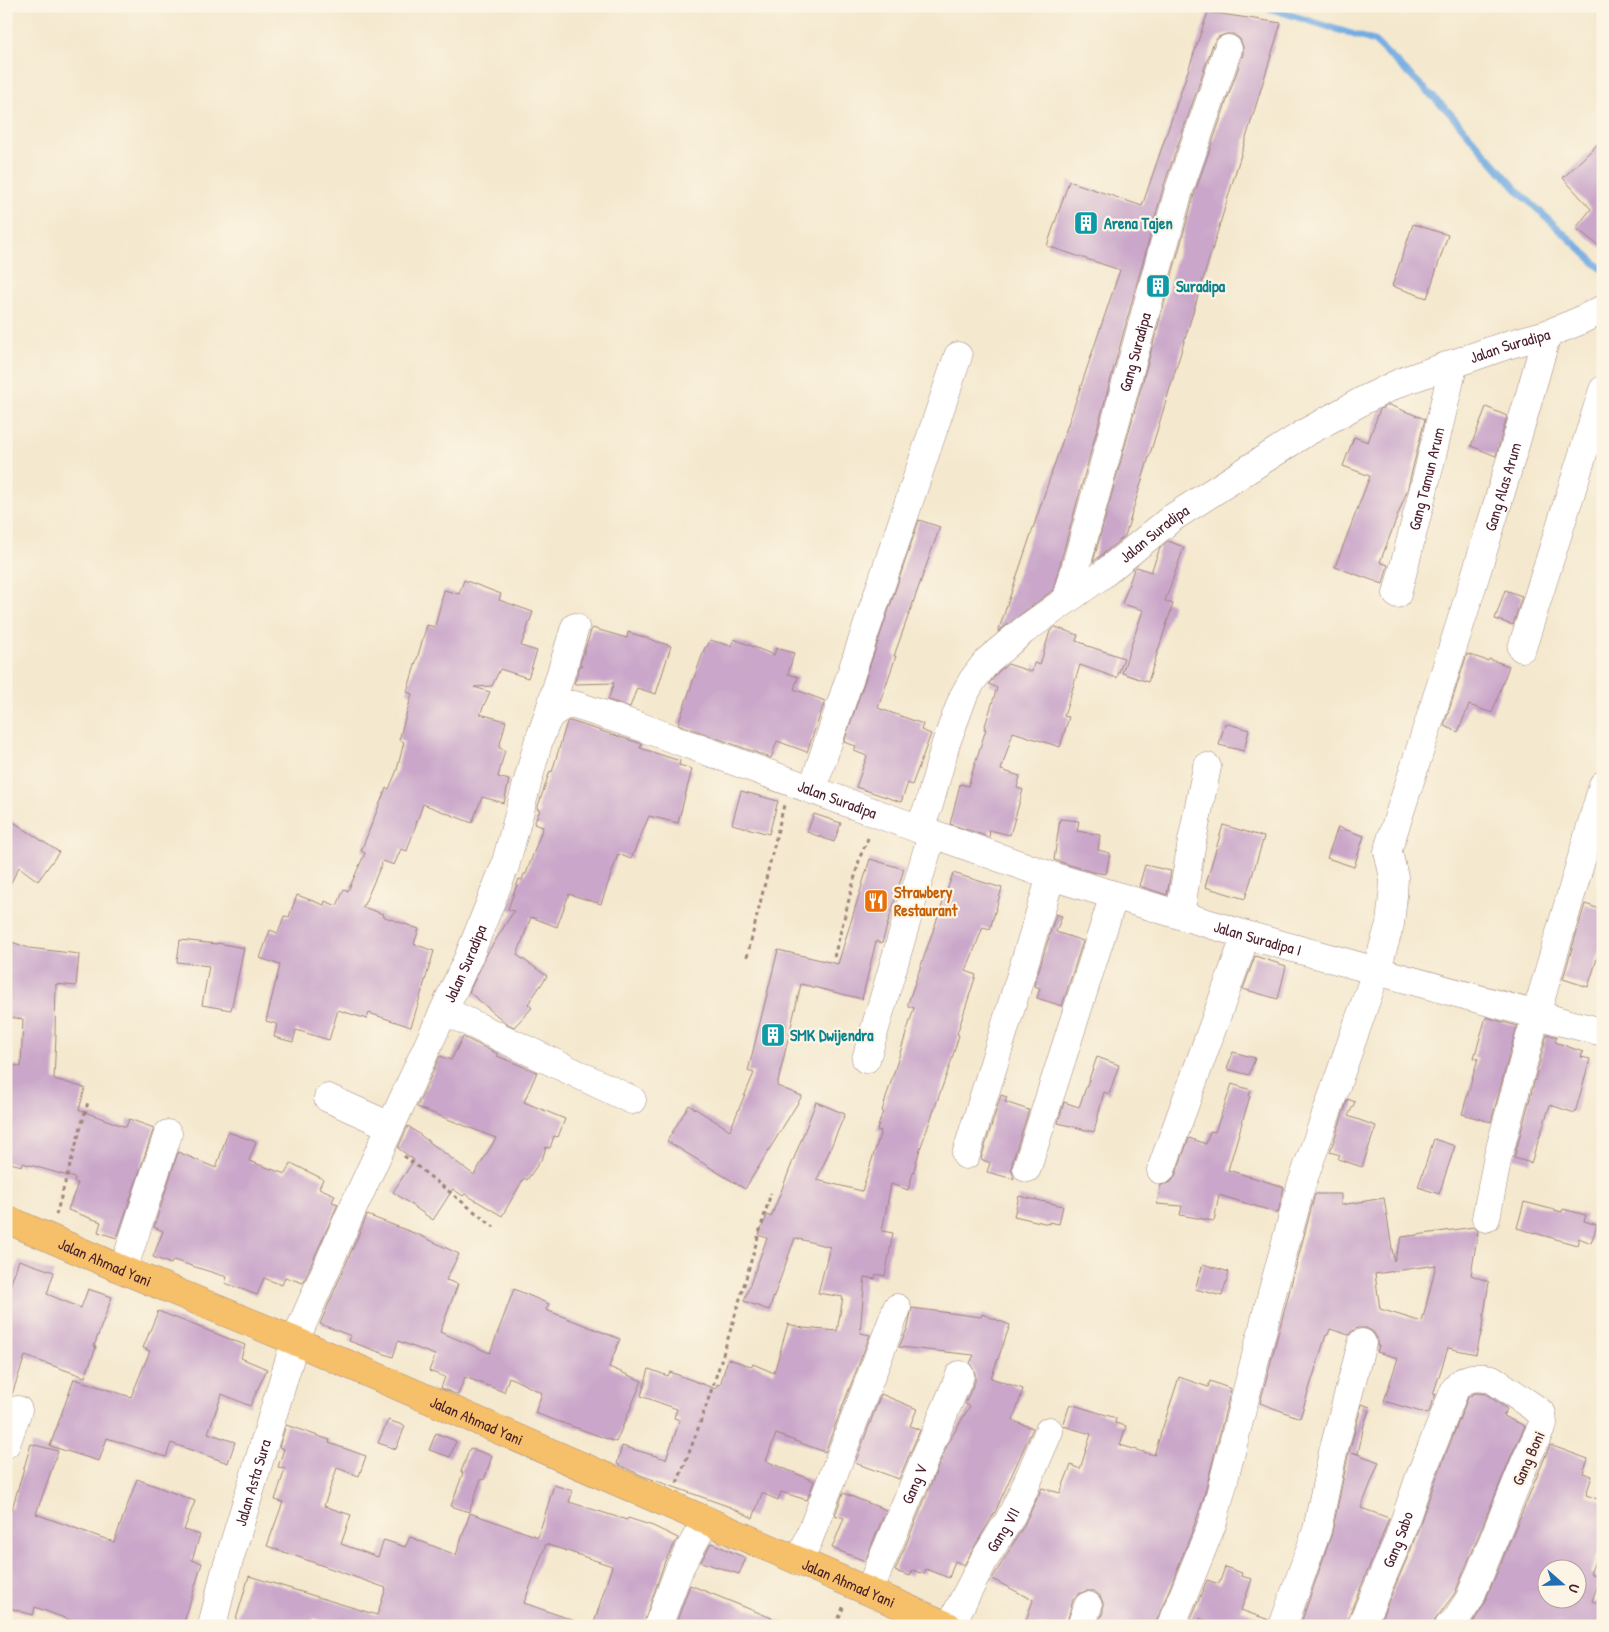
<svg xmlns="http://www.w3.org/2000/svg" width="1609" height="1632" viewBox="0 0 1609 1632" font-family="'Patrick Hand',sans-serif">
	<rect width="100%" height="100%" fill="#fcf5e5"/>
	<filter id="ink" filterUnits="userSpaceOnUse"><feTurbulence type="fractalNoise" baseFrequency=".02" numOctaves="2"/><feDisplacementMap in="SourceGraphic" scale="10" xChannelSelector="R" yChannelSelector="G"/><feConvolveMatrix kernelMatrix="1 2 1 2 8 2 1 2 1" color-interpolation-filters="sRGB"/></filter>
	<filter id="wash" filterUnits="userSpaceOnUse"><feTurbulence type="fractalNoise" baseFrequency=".0096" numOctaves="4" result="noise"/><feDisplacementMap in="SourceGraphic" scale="20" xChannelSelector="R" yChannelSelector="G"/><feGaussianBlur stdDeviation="1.12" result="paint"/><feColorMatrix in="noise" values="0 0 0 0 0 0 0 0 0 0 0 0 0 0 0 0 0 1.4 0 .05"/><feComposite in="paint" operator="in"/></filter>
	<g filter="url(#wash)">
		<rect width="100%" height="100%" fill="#f4e8ce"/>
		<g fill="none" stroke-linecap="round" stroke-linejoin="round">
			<path stroke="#72abe2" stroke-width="7" d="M1262 6 1374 41 1448 111 1519 192 1603 270"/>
		</g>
		<g id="blocks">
			<g fill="#caa7ca" fill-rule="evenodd">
				<path d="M1208 12 1281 23 1125 536 1093 562 1194 195 1243 54V47L1240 39 1233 34H1226L1218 37 1213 44 1164 185 1053 590 998 632 1120 270 1047 246 1069 181 1142 206Z"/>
				<path d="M1603 139V249L1576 228 1591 209 1563 178Z"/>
				<path d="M1413 224 1448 235 1427 298 1392 286Z"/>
				<path d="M1389 405 1425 419 1407 491 1380 562 1388 565 1383 584 1335 567 1370 476 1343 466 1354 437 1368 442 1380 409Z"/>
				<path d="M1486 407 1507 416 1496 456 1471 446Z"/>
				<path d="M919 520 940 527 894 656H896L878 708 923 724 921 730 931 734 912 785 908 783 901 802 856 787 867 756 854 751 856 746 844 742Z"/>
				<path d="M1168 541 1184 547 1165 601 1173 604 1148 682 1122 673 1143 610 1122 604 1134 569 1137 567 1151 572 1160 548Z"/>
				<path d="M464 580 501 594 499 600 533 612 521 646 537 651 528 678 500 669 492 686 474 687 490 692 480 714 506 721 499 748 505 750 498 777 509 780 504 803 482 797 472 823 423 804 407 851 401 849 394 865 383 861 363 907 383 914 382 916 419 929 414 944 434 951 411 1027 369 1013 367 1019 338 1010 329 1040 296 1030 293 1042 274 1037 277 1024 266 1021 280 965 260 958 270 930 278 933 284 916 289 917 297 895 324 905 325 901 337 906 344 889 348 891 365 853 361 851 386 788 389 789 397 770 404 742 399 740 412 694 407 692 427 625 435 627 444 590 459 594Z"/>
				<path d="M1505 590 1522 596 1513 625 1495 619Z"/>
				<path d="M1055 627 1078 635 1076 641 1085 644V645L1124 658 1117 678 1080 665 1064 716 1069 717 1060 747 1013 732 1001 770 1020 776 1017 788 1023 790 1010 835 990 830 989 837 950 824 960 784 968 786 986 729H984L997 688 989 684 998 672 1008 664 1032 672 1034 663 1040 665 1050 631Z"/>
				<path d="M592 628 627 638 628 632 671 646 656 694 637 688 630 707 608 700 614 683 574 684 580 665 582 666 580 663Z"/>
				<path d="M734 639 774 655 776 648 794 653 788 674 798 677 794 689 825 701 807 752 777 741 771 758 678 724 705 647H707L710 640 731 646Z"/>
				<path d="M1467 654 1488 661 1489 659 1509 666 1492 713 1469 705 1458 732 1444 726Z"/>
				<path d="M570 721 642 744 640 748 680 761 679 765 692 769 678 823 649 816 631 859 618 854 601 904 569 894 557 927 531 917 517 955 547 976 528 1004 532 1008 514 1027 506 1023 469 992 488 952 514 911 508 909 519 879 522 880 524 874H526L543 827 534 824 540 810 537 809 550 771 552 772 567 722Z"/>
				<path d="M1225 723 1249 730 1244 751 1219 745Z"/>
				<path d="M741 791 778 801 769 834 732 824Z"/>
				<path d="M814 814 841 823 834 842 807 832Z"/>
				<path d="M6 817 59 852 38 881 19 867 6 892Z"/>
				<path d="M1060 819 1079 821 1077 831 1100 835 1098 850 1110 853 1106 874 1092 872 1054 860Z"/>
				<path d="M1223 825 1264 837 1245 899 1205 887Z"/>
				<path d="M1338 827 1364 836 1354 867 1327 858Z"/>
				<path d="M870 859 904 869 882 943 876 941 862 999 801 984 777 1086 802 1096 745 1189 667 1141 689 1105 730 1130 754 1073 748 1071 778 950 838 964Z"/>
				<path d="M1145 865 1171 871 1167 895 1139 886Z"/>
				<path d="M953 873 1002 888 990 929 983 927 966 971 976 975 957 1034 959 1035 950 1065 920 1149 908 1190 891 1184 882 1231 893 1233 885 1276 876 1274 875 1279 865 1277 860 1333 870 1335 825 1452 776 1434 766 1461 814 1481 807 1500 781 1492 778 1500 762 1493 753 1518 730 1507 643 1476 617 1464 622 1446 666 1459 680 1420 674 1418 677 1409 641 1396 649 1369 668 1376 670 1372 716 1389 717 1384 720 1385 728 1359 751 1366 753 1364 774 1373 788 1324 803 1328 837 1331 843 1297 818 1293 830 1247 795 1238 769 1310 744 1301 767 1238 759 1235 767 1215 771 1217 816 1102 845 1114 817 1180 862 1191 881 1131 877 1130 883 1111H882L914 1008 908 1006V1003Z"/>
				<path d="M1585 904 1603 910V940L1588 987 1563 979Z"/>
				<path d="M1056 914 1062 916 1056 932 1083 941 1062 1006 1037 998 1040 988 1034 986Z"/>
				<path d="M6 940 29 948 79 954 76 986 56 984 55 1035H56L54 1079 85 1088 79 1110 126 1127 129 1119 154 1128 117 1238 98 1232 101 1222 68 1210 78 1183 74 1182 75 1178 23 1163 22 1166 6 1162V1095L15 1065 21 1067 23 1019 6 1017Z"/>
				<path d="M180 940 217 944V943L244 948 231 1010 202 1005 209 966 177 962Z"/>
				<path d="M1255 956 1286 966 1278 999 1243 989Z"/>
				<path d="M1486 1017 1517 1026 1491 1122 1462 1114 1478 1058H1474Z"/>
				<path d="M1547 1034 1557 1037 1555 1042 1583 1052 1581 1057 1590 1059 1575 1113 1550 1105 1531 1163 1514 1158Z"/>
				<path d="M463 1037 498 1054 497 1056 537 1072 524 1102 565 1119 558 1137 554 1136 550 1148 546 1147 543 1157 527 1180 524 1178 502 1216 465 1194 463 1196 453 1189 433 1220 393 1192 414 1160 398 1148 408 1126 474 1175 496 1138 417 1107 440 1056 451 1060Z"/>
				<path d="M1233 1052 1255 1058 1249 1075 1227 1069Z"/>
				<path d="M1097 1057 1119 1065 1109 1094 1104 1092 1094 1132 1058 1123 1064 1102 1079 1107Z"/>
				<path d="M1232 1084 1251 1090 1249 1096H1250L1228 1170 1284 1187 1278 1213 1219 1195 1214 1221 1180 1215 1182 1206 1157 1204 1161 1185 1171 1182 1175 1176 1189 1138 1206 1144 1210 1131 1215 1132Z"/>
				<path d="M1001 1095 1007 1097 1005 1102 1029 1110 1012 1163V1171L1014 1179 987 1172 990 1163 981 1159Z"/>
				<path d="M1348 1099 1355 1102 1348 1116 1376 1126 1362 1167 1338 1159 1340 1155 1330 1152Z"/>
				<path d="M228 1132 256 1142 249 1161 285 1174 291 1163 323 1179 319 1188 335 1195 332 1202 338 1204 303 1283 285 1277 282 1285 264 1278 257 1295 225 1283 227 1277 173 1260 171 1264 153 1257 163 1231 154 1227 178 1152 216 1168Z"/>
				<path d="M1434 1139 1455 1146 1439 1194 1418 1187Z"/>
				<path d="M1315 1194H1341V1205L1384 1198 1394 1261 1402 1237 1474 1227 1478 1231 1471 1275 1489 1282 1483 1320H1484L1476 1354 1448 1348 1433 1395 1436 1394 1428 1414 1384 1401 1398 1358 1377 1352 1379 1346H1377V1338L1373 1332 1366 1328H1357L1351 1332 1349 1335 1330 1329 1328 1335H1326L1300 1418 1260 1403ZM1436 1265 1422 1322 1380 1309 1375 1274Z"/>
				<path d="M1019 1196 1063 1206 1059 1224 1049 1222V1224L1014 1216Z"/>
				<path d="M1524 1202 1562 1212 1563 1209 1586 1215 1584 1221 1597 1225 1591 1243 1579 1238 1577 1245 1517 1228Z"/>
				<path d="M367 1215 419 1235 459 1254 446 1280 458 1284 440 1332 490 1353 514 1289 549 1304 546 1310 620 1339 609 1367 642 1381 616 1442 535 1413 542 1393 509 1377 504 1392 465 1377 458 1395 441 1388 445 1377 429 1371 435 1355 398 1341 393 1357 349 1341 351 1336 320 1324Z"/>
				<path d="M19 1260 54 1272 47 1294 81 1308 88 1289 112 1297 94 1346 96 1347 85 1377 25 1356 11 1397 6 1400V1297Z"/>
				<path d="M1203 1264 1229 1272 1222 1296 1195 1289Z"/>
				<path d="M912 1308 981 1317 982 1314 1010 1325 991 1378 1023 1389 1013 1421 1033 1428 995 1512 964 1565 955 1561 949 1578 926 1569 924 1574 913 1570 910 1576 895 1571 948 1443 970 1406 965 1404 975 1381V1373L970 1363 974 1355 899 1347 908 1327Z"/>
				<path d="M158 1311 245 1345 241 1358 267 1369 250 1406 222 1394 208 1433 235 1442 228 1463 171 1443 166 1457 107 1438 99 1461 50 1446 74 1379 131 1397 150 1351 143 1348Z"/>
				<path d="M1179 1377 1208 1387 1210 1381 1231 1389 1203 1500 1192 1532 1157 1620 1156 1626H1098L1103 1611V1603L1100 1596 1094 1591H1086L1078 1594 1073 1600 1066 1626H1024L1033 1600 992 1579 1023 1527 1042 1488 1060 1493 1071 1465 1080 1469 1091 1434 1063 1426 1070 1404 1116 1418 1115 1423 1126 1426 1120 1445 1154 1455Z"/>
				<path d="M1475 1393 1486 1394 1507 1409 1503 1416 1525 1426 1512 1454 1455 1593 1435 1620 1434 1626H1378L1411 1549 1434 1484 1468 1397Z"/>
				<path d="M881 1394 917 1409 910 1426 920 1430 899 1479 855 1463Z"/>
				<path d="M1362 1404 1370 1407 1364 1425 1358 1454 1352 1452 1379 1462 1361 1508 1389 1518 1382 1537 1347 1620 1346 1626H1300L1332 1533 1348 1456Z"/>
				<path d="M388 1420 405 1426 396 1449 378 1443Z"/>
				<path d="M286 1425 330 1440 329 1443 366 1456 359 1476 337 1468 324 1506 351 1515 341 1544 378 1557 384 1540 405 1547 410 1537 456 1555 470 1513 538 1537 554 1485 573 1491 569 1502 627 1520 628 1518 653 1526 678 1538 665 1561 643 1626H593L612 1566 546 1544 524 1603 581 1623V1626H336L314 1618 311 1626H234L249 1576 377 1615 386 1588 267 1546 283 1502 275 1500 285 1469 278 1467 284 1449 279 1447Z"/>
				<path d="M436 1433 456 1441 450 1457 429 1450Z"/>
				<path d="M31 1444 58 1451 36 1514 114 1542 137 1479 195 1501 184 1530 200 1535 192 1560 202 1563 183 1626H86L35 1607 33 1615 6 1607V1507L12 1509Z"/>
				<path d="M1550 1445 1588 1459 1583 1473 1592 1476 1586 1495 1603 1501V1540L1590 1574 1600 1578 1592 1601 1603 1605V1626H1471L1483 1606ZM1546 1570H1576V1600H1546Z"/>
				<path d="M470 1448 492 1456 484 1480 481 1479 469 1512 451 1506 463 1473 461 1472Z"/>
				<path d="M843 1493 886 1510 865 1561 832 1548 844 1518 835 1515Z"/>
				<path d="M711 1543 746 1558 739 1574 701 1562Z"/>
				<path d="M1225 1567 1242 1573 1241 1576 1252 1579 1241 1610 1269 1620 1268 1626H1223L1200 1618 1198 1626H1188L1207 1580 1219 1584Z"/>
				<path d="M690 1585 789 1625V1626H675Z"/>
			</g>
		</g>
	</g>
	<g filter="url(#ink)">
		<use href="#blocks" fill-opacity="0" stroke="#9f847c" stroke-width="1"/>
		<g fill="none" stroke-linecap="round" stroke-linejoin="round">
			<defs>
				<g id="minor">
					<path id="s1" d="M1397 594 1429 468 1454 363"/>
					<path id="s2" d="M1067 599 1179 190 1228 49"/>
					<path d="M1522 648 1603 390"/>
					<path d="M546 722 575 627"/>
					<path d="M812 790 958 356"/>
					<path id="s3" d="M919 829 1051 876 1246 935 1566 1023 1603 1032"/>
					<path d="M1180 914 1192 841 1207 767"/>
					<path d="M445 1011 632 1100"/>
					<path d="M866 1059 932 834"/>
					<path d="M328 1098 390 1126"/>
					<path d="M966 1155 1051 876"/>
					<path d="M1027 1168 1114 895"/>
					<path d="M1161 1170 1246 935"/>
					<path d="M1486 1218 1498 1156 1536 1015 1603 785"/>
					<path d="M123 1270 168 1134"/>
					<path d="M6 1444 18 1410"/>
					<path d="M800 1562 897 1308"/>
					<path id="s4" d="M869 1591 960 1375"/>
					<path id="s5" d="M212 1626 224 1577 295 1341 348 1219 469 956 505 866 538 743 546 722 551 714 565 705H574L584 708 641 727 919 829 929 805 946 743 963 697 972 681 987 661 1023 631 1102 575 1172 518 1305 433 1364 400 1401 382 1507 345 1547 334 1577 322 1603 309"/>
					<path d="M658 1626 680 1567 706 1520"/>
					<path id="s6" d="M950 1626 984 1560 1009 1520 1022 1494 1049 1431"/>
					<path d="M1081 1626 1088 1606"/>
					<path id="s7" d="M1171 1626 1213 1522 1270 1301 1301 1186 1376 972 1390 924 1393 896 1394 877 1388 852 1389 846C1444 676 1499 506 1547 334"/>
					<path d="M1283 1626 1317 1530 1333 1452 1362 1343"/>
					<path id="s8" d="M1361 1626 1397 1543 1419 1479 1455 1389C1465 1376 1477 1376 1492 1379L1536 1409 1542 1414 1543 1424 1526 1460 1469 1600 1455 1621 1449 1626"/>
				</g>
				<g id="major">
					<path id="s9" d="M6 1219 123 1270 295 1341 948 1626"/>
				</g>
			</defs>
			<use href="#minor" stroke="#9f847c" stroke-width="29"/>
			<use href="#major" stroke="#9f847c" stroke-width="29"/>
			<g stroke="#9f847c" stroke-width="3" stroke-dasharray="4 4" stroke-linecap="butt">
				<path d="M747 957 784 805"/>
				<path d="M834 957 860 857 869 836"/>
				<path d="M404 1156 494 1227"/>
				<path d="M56 1215 88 1102"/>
				<path d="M677 1483C716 1389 742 1290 771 1193"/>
				<path d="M796 1626H798"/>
				<path d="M836 1626 844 1605"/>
			</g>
			<use href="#minor" stroke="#fff" stroke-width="28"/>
			<use href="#major" stroke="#f6c06b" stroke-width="28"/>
		</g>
	</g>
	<defs>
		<symbol id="building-square" viewBox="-11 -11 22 22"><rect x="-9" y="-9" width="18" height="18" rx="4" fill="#0f9aa8" stroke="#fcf5e5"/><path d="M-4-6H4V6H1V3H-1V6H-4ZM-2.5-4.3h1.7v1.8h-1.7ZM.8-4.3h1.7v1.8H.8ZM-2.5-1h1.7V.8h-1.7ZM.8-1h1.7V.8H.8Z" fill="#fff"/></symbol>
		<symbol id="restaurant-square" viewBox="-11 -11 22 22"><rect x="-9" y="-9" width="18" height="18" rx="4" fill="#e8710a" stroke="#fcf5e5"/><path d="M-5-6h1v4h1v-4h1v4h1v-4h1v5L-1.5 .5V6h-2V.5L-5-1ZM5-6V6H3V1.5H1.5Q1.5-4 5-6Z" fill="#fff"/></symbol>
	</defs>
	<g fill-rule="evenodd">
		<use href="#building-square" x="1072" y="209" width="28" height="28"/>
		<use href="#building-square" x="1144" y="272" width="28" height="28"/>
		<use href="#restaurant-square" x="862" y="887" width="28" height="28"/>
		<use href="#building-square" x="759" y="1021" width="28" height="28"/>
	</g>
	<g text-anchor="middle" stroke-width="4.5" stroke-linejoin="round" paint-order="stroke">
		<g font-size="16" font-weight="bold" fill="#0d838f" stroke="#fcf5e5" text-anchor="start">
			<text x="1104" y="229">Arena Tajen</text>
			<text x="1176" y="292">Suradipa</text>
			<text x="790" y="1041">SMK Dwijendra</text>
		</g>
		<g font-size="16" fill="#4a1f2b" stroke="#fcf5e5">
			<text dy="6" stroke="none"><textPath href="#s5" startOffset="2166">Jalan Suradipa</textPath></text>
			<text dy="6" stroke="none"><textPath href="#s2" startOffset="256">Gang Suradipa</textPath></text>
			<text dy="6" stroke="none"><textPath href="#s1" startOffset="119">Gang Tamun Arum</textPath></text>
			<text dy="6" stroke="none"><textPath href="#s7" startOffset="1192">Gang Alas Arum</textPath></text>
			<text dy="6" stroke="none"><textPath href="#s5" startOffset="1761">Jalan Suradipa</textPath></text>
			<text dy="6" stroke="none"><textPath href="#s5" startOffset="1281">Jalan Suradipa</textPath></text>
			<text dy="6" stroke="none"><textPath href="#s3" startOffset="356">Jalan Suradipa I</textPath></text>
			<text dy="6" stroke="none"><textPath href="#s5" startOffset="711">Jalan Suradipa</textPath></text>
			<text dy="6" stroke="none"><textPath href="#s9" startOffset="108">Jalan Ahmad Yani</textPath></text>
			<text dy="6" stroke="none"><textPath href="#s9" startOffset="512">Jalan Ahmad Yani</textPath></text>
			<text transform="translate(1528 1458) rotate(-66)" y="6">Gang Boni</text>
			<text dy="6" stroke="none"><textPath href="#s5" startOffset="149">Jalan Asta Sura</textPath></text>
			<text dy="6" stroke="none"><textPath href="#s4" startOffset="116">Gang V</textPath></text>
			<text dy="6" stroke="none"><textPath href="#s6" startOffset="110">Gang VII</textPath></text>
			<text dy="6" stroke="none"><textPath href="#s8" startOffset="94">Gang Sabo</textPath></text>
			<text dy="6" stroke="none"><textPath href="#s9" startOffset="918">Jalan Ahmad Yani</textPath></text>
		</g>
		<g font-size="16" font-weight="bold" fill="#c56008" stroke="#fcf5e5" text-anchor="start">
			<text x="894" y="898">Strawbery<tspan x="894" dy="18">Restaurant</tspan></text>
		</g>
	</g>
	<rect width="1609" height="1632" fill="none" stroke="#fcf5e5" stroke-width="25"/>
	<g transform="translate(1562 1584) rotate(110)"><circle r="24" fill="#fcf5e5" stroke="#b59f9b"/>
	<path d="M0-4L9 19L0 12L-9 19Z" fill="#1f6fb2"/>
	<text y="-8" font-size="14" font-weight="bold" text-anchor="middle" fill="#4a1f2b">U</text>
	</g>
</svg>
